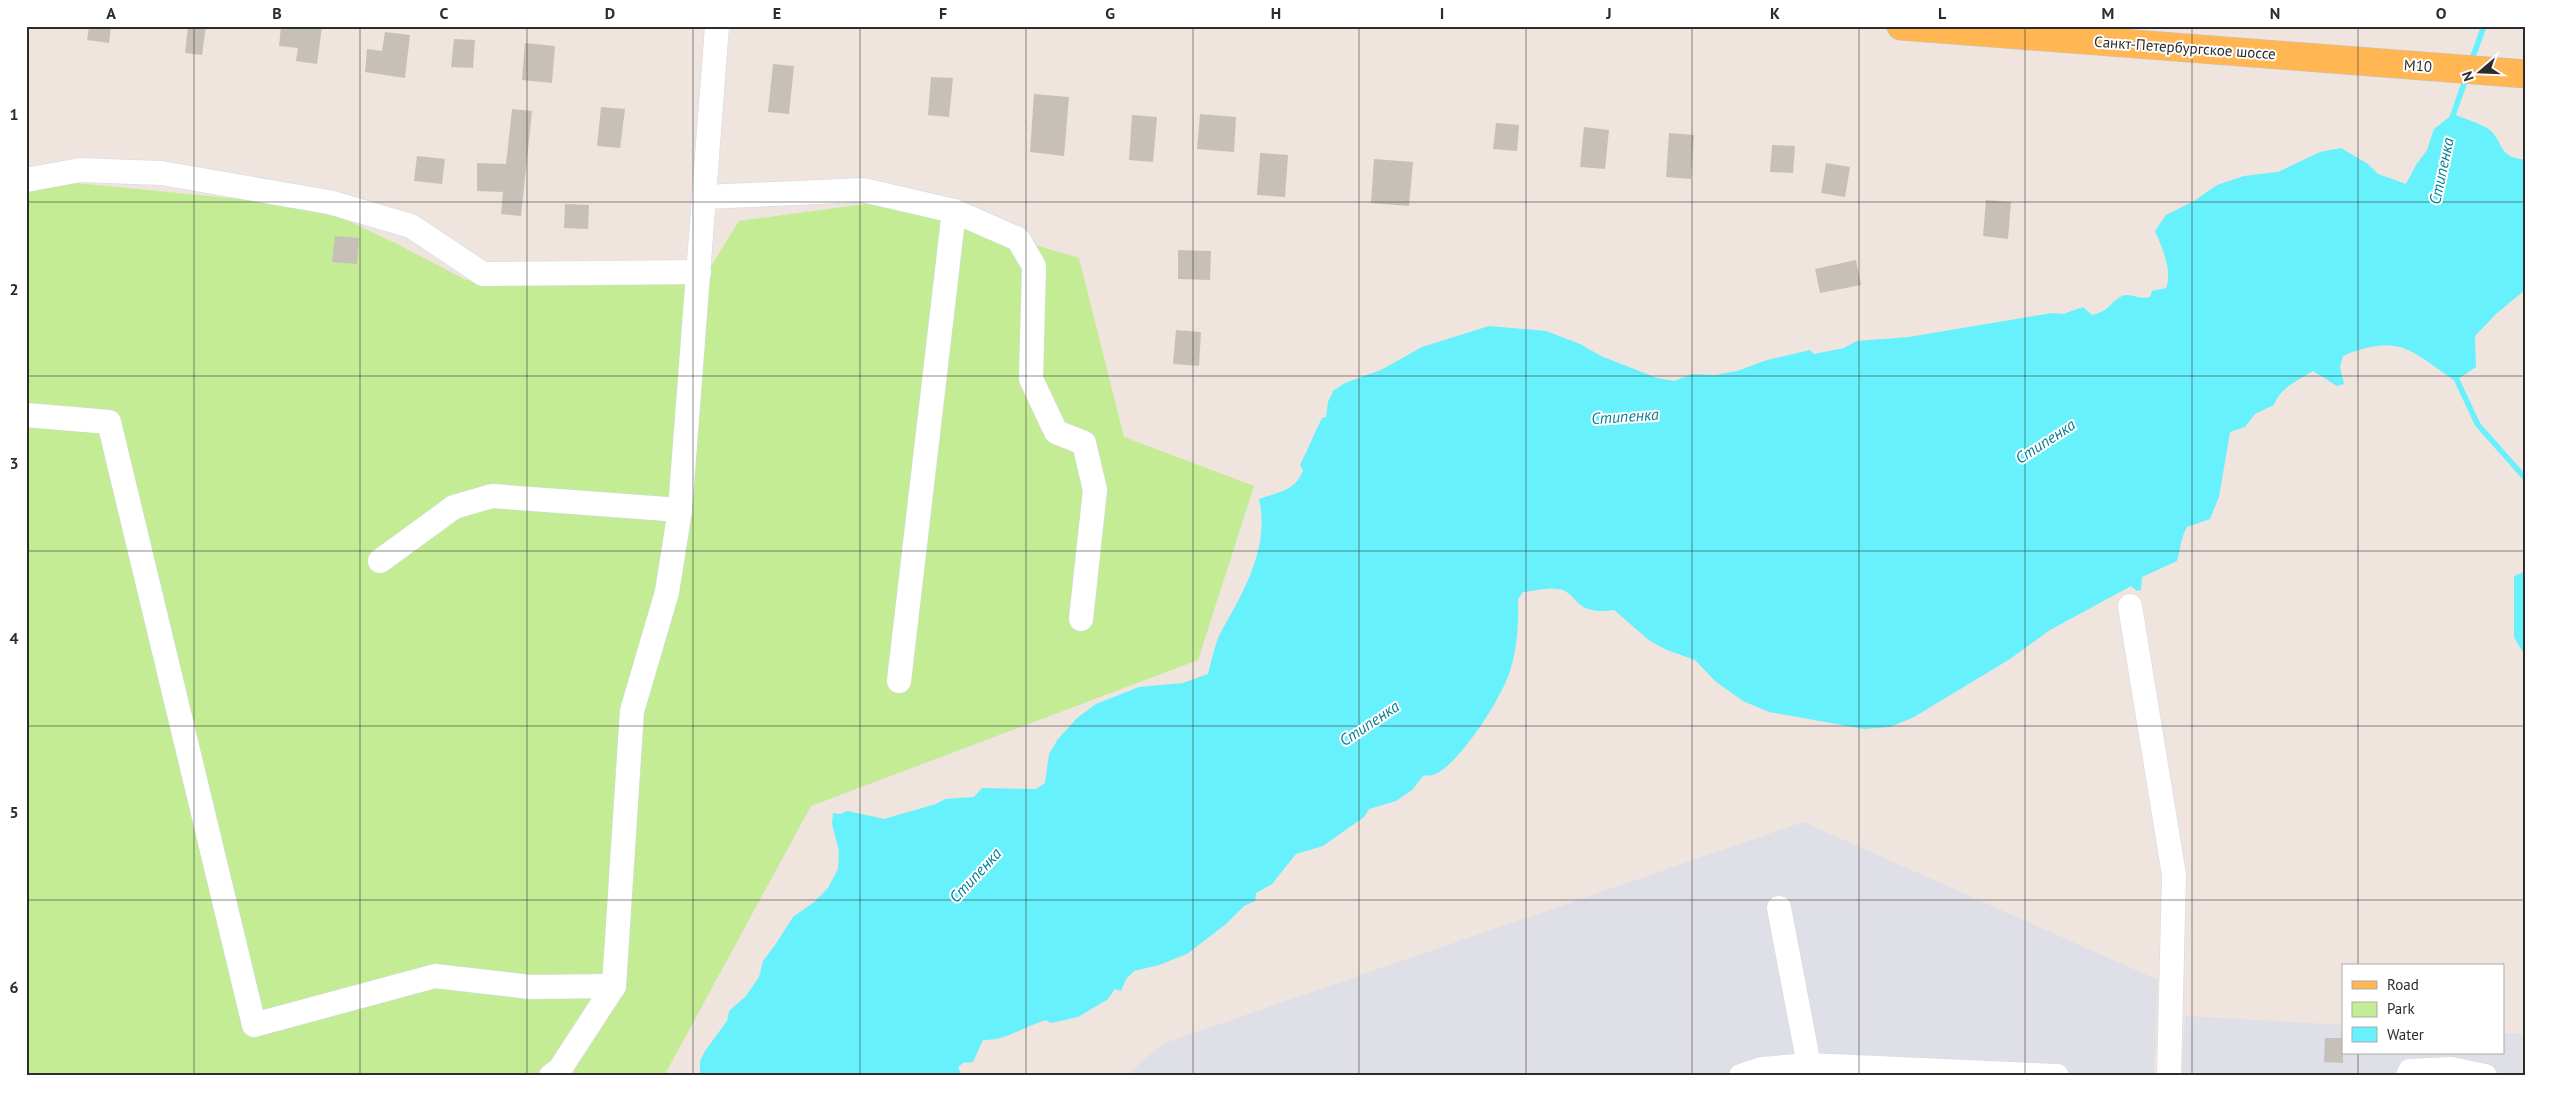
<svg xmlns="http://www.w3.org/2000/svg" width="2552" height="1102" viewBox="0 0 2552 1102" font-family="'PT Sans',sans-serif">
	<rect width="100%" height="100%" fill="#efe4de"/>
	<g fill="#dfdfe7">
		<path d="M1803 822 2158 980 2154 1076H1126L1162 1044Z"/>
		<path d="M2185 1016 2343 1025V1053H2503V1033L2526 1034V1076H2181Z"/>
	</g>
	<path fill="#c3ec94" d="M26 178 319 207 397 244 466 280 705 276 739 221 887 201 1079 258 1124 437 1254 486 1198 660 811 806 664 1076H26Z"/>
	<g fill="#66f1fc">
		<path d="M2453 114C2462 118 2486 125 2492 132 2505 147 2499 157 2526 160V289L2496 314 2475 336 2476 367 2455 381C2410 350 2399 333 2343 356L2340 367 2344 384 2337 386 2313 371C2297 381 2281 387 2274 405L2255 414 2245 427 2230 432 2219 497 2210 519 2187 527C2180 540 2181 548 2177 561L2142 577 2141 590 2137 591 2131 586 2050 630 2010 659 1914 717 1890 727 1864 729 1769 712 1743 701 1715 681 1695 660 1667 650 1650 641 1614 610C1601 612 1587 612 1577 602 1572 596 1567 590 1558 589 1548 587 1534 591 1523 592L1518 599C1519 622 1517 649 1510 671 1502 697 1459 766 1433 775 1430 776 1427 775 1423 776L1412 790 1396 801 1369 809 1364 817 1323 846 1296 854 1272 884 1256 893 1255 901 1244 906 1226 924 1187 954 1159 965 1134 971 1126 979 1121 991 1115 989 1108 999 1078 1017 1051 1023 1046 1020C1025 1026 1005 1041 983 1040L973 1062 963 1063 958 1067 962 1076H700V1061L705 1051 727 1021 729 1011 746 996 759 977 763 961 775 945 793 917 814 902 828 888 838 869 839 851 832 824 833 813 840 814 848 811 884 819 936 804 945 799 974 797 982 788 1036 789 1045 783 1049 754 1058 739 1077 718 1096 704 1139 687 1183 683 1208 674C1212 660 1215 642 1222 630 1245 590 1270 545 1259 499 1278 492 1296 491 1303 470L1300 465C1308 449 1314 434 1322 418L1326 417 1328 402 1333 391 1345 383 1381 370 1422 347 1489 326 1546 331 1580 344 1601 356 1657 378 1674 381 1692 374 1715 375 1737 371 1767 360 1810 350 1814 354 1844 348 1857 341 1909 337 2052 313 2063 314 2083 307 2092 315C2110 311 2109 303 2122 296 2131 292 2140 301 2150 297L2152 291 2166 288C2173 272 2162 247 2155 231L2166 215 2194 201 2217 185 2244 176 2278 172 2320 152 2341 148 2368 164 2378 174 2406 184 2416 165 2427 150 2434 129Z"/>
		<path d="M2526 571V658L2514 637V576Z"/>
	</g>
	<g fill="none" stroke-linecap="round" stroke-linejoin="round">
		<g stroke="#66f1fc" stroke-width="5.5">
			<path d="M2471 62 2484 26"/>
			<path d="M2451 121 2466 78"/>
			<path d="M2454 374 2478 425 2526 479"/>
		</g>
	</g>
	<g fill="#c7c0b9">
		<path d="M89 26H111L109 43 87 40Z"/>
		<path d="M188 26H206L202 55 185 53Z"/>
		<path d="M281 26H322L317 64 296 61 298 48 279 46Z"/>
		<path d="M385 32 410 35 405 78 365 72 367 49 382 51Z"/>
		<path d="M454 39 475 40 473 68 451 67Z"/>
		<path d="M525 43 555 46 552 83 522 80Z"/>
		<path d="M773 64 794 66 789 114 768 112Z"/>
		<path d="M931 77 953 78 949 117 928 115Z"/>
		<path d="M1034 94 1069 97 1064 156 1030 152Z"/>
		<path d="M601 107 625 109 620 148 597 146Z"/>
		<path d="M512 109 532 111 521 216 501 214 503 192 477 191V163L506 164Z"/>
		<path d="M1200 114 1236 117 1234 152 1197 149Z"/>
		<path d="M1132 115 1157 117 1153 162 1129 160Z"/>
		<path d="M1496 123 1519 125 1517 151 1493 149Z"/>
		<path d="M1584 127 1609 130 1605 169 1580 167Z"/>
		<path d="M1669 133 1694 135 1691 179 1666 177Z"/>
		<path d="M1772 145 1795 146 1793 173 1770 172Z"/>
		<path d="M1260 153 1288 155 1285 197 1257 195Z"/>
		<path d="M417 156 445 159 442 184 414 181Z"/>
		<path d="M1374 159 1413 162 1409 206 1371 203Z"/>
		<path d="M1826 163 1850 167 1845 197 1821 193Z"/>
		<path d="M1986 200 2011 202 2008 239 1983 236Z"/>
		<path d="M565 204 589 205 588 229 564 228Z"/>
		<path d="M335 236 359 238 357 264 332 262Z"/>
		<path d="M1178 250 1211 251 1210 280 1178 279Z"/>
		<path d="M1856 260 1861 285 1820 293 1815 269Z"/>
		<path d="M1176 330 1201 332 1199 366 1173 364Z"/>
		<path d="M2325 1038H2343V1063L2324 1062Z"/>
	</g>
	<g fill="none" stroke-linecap="round" stroke-linejoin="round">
		<defs>
			<g id="minor">
				<path d="M26 180 80 170 161 173 329 202 411 226 483 274 699 272"/>
				<path d="M705 197 863 190 954 211 1018 239 1034 266 1031 379 1056 432 1084 443 1095 490 1081 619"/>
				<path d="M26 415 109 422 254 1025 435 976 530 987 614 986"/>
				<path d="M380 561 454 507 492 496 680 510"/>
				<path d="M2130 606 2174 875 2169 1076"/>
				<path d="M899 681 954 211"/>
				<path d="M1779 908 1809 1065"/>
				<path d="M551 1076 560 1069 614 986 632 711 667 592 680 510 717 26"/>
				<path d="M1741 1076 1762 1069 1809 1065 2057 1076"/>
				<path d="M2408 1076 2410 1071 2451 1069 2485 1076"/>
			</g>
			<path id="major" d="M1901 26 2526 74"/>
		</defs>
		<use href="#minor" stroke="#d2dae6" stroke-width="25"/>
		<use href="#major" stroke="#c4c4c4" stroke-width="29"/>
		<use href="#minor" stroke="#fff" stroke-width="24"/>
		<use href="#major" stroke="#ffb653" stroke-width="28"/>
	</g>
	<path fill="none" stroke="#2c2c2c" stroke-width="1" stroke-opacity="0.55" d="M194 26V1076M360 26V1076M527 26V1076M693 26V1076M860 26V1076M1026 26V1076M1193 26V1076M1359 26V1076M1526 26V1076M1692 26V1076M1859 26V1076M2025 26V1076M2192 26V1076M2358 26V966M26 202H2526M26 376H2526M26 551H2526M26 726H2526M26 900H2526M2358 1053V1076"/>
	<g text-anchor="middle" stroke-width="4" stroke-linejoin="round" paint-order="stroke">
		<g font-size="15" fill="#2c2c2c" stroke="#fff">
			<text transform="translate(2185 48) rotate(4)" y="5">Санкт-Петербургское шоссе</text>
			<text transform="translate(2418 66) rotate(4)" y="5">M10</text>
		</g>
		<g font-size="16" font-style="italic" fill="#038096" stroke="#fff">
			<text transform="translate(2441 171) rotate(-78)" y="6">Стипенка</text>
			<text transform="translate(1625 416) rotate(-4)" y="6">Стипенка</text>
			<text transform="translate(2045 441) rotate(-33)" y="6">Стипенка</text>
			<text transform="translate(1369 723) rotate(-34)" y="6">Стипенка</text>
			<text transform="translate(975 875) rotate(-47)" y="6">Стипенка</text>
		</g>
	</g>
	<rect width="2552" height="1102" fill="none" stroke="#ffffff" stroke-width="55"/>
	<rect x="2342" y="964" width="162" height="90" fill="#ffffff" stroke="#ababab"/>
	<rect x="2352" y="981" width="25" height="8" fill="#ffb653" stroke="#ababab"/>
	<text x="2387" y="990" font-size="15" fill="#2c2c2c">Road</text>
	<rect x="2352" y="1002" width="25" height="15" fill="#c3ec94" stroke="#ababab"/>
	<text x="2387" y="1014" font-size="15" fill="#2c2c2c">Park</text>
	<rect x="2352" y="1027" width="25" height="15" fill="#66f1fc" stroke="#ababab"/>
	<text x="2387" y="1040" font-size="15" fill="#2c2c2c">Water</text>
	<g transform="translate(2480 72) rotate(251)" stroke="#ffffff" stroke-width="4" paint-order="stroke">
	<path d="M0-4L9 19L0 12L-9 19Z" fill="#2c2c2c"/>
	<text y="-8" font-size="14" font-weight="bold" text-anchor="middle" fill="#2c2c2c">N</text>
	</g>
	<rect x="28" y="28" width="2496" height="1046" fill="none" stroke="#2c2c2c" stroke-width="2"/>
	<g font-size="16" text-anchor="middle" font-weight="bold" fill="#2c2c2c">
		<text x="111" y="19">A</text>
		<text x="277" y="19">B</text>
		<text x="444" y="19">C</text>
		<text x="610" y="19">D</text>
		<text x="777" y="19">E</text>
		<text x="943" y="19">F</text>
		<text x="1110" y="19">G</text>
		<text x="1276" y="19">H</text>
		<text x="1442" y="19">I</text>
		<text x="1609" y="19">J</text>
		<text x="1775" y="19">K</text>
		<text x="1942" y="19">L</text>
		<text x="2108" y="19">M</text>
		<text x="2275" y="19">N</text>
		<text x="2441" y="19">O</text>
		<text x="14" y="120">1</text>
		<text x="14" y="295">2</text>
		<text x="14" y="469">3</text>
		<text x="14" y="644">4</text>
		<text x="14" y="818">5</text>
		<text x="14" y="993">6</text>
	</g>
</svg>
